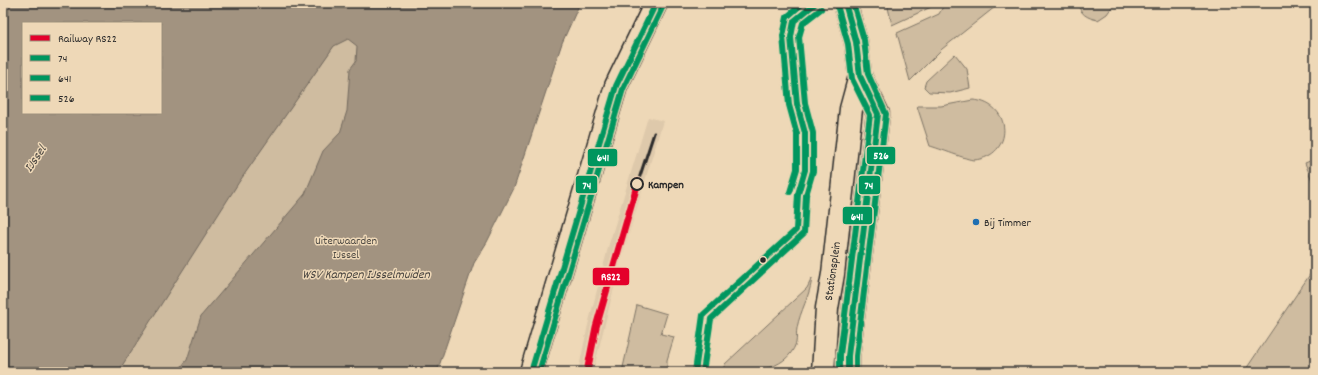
<svg xmlns="http://www.w3.org/2000/svg" width="1318" height="375" viewBox="0 0 1318 375" font-family="Dekko,sans-serif">
	<rect width="100%" height="100%" fill="#eed8b7"/>
	<filter id="ink" filterUnits="userSpaceOnUse"><feTurbulence type="fractalNoise" baseFrequency=".025" numOctaves="2"/><feDisplacementMap in="SourceGraphic" scale="8" xChannelSelector="R" yChannelSelector="G"/><feConvolveMatrix kernelMatrix="1 2 1 2 8 2 1 2 1" color-interpolation-filters="sRGB"/></filter>
	<g filter="url(#ink)">
		<path fill="#dec9ab" d="M648 117 663 121 620 263 593 372H578L588 325 609 244Z"/>
		<g fill="#cfbca0" stroke="#7d7466">
			<path d="M364 3 476 251 436 372H117L238 181Z"/>
			<path d="M887 3H933L931 7 892 25Z"/>
			<path d="M945 3H1000L942 49 910 81 897 33 939 14Z"/>
			<path d="M1078 3H1114V4L1107 14 1098 20C1087 18 1080 14 1078 3Z"/>
			<path d="M955 54 967 69 970 88 950 93 929 92 924 87 926 81Z"/>
			<path d="M973 100C1013 103 1015 156 974 160 968 160 938 148 930 146L917 106H941Z"/>
			<path d="M1315 159V183H1313L1305 163Z"/>
			<path d="M1315 267V372H1244Z"/>
			<path d="M812 278C810 296 800 311 797 328 796 333 797 338 796 343 786 373 747 372 722 372L725 364 807 288Z"/>
			<path d="M637 305 667 314 661 334 674 337 667 360V372H622Z"/>
		</g>
		<path fill="#a29380" stroke="#72695e" fill-rule="evenodd" d="M3 3H580L562 43 514 188 487 242 474 263 437 372H177L187 360 201 316 305 194 323 151 340 133 347 111 350 69 356 61 357 46 348 39 334 46 239 182 118 372H3ZM23 23H161V113H23Z"/>
		<g fill="none" stroke-linecap="round" stroke-linejoin="round">
			<defs>
				<g id="minor">
					<path d="M845 3 856 42 860 76 878 114 848 356V372"/>
					<path d="M823 372 827 308 833 274 851 109 860 76"/>
				</g>
				<path id="major" d="M531 372 616 86 656 3"/>
			</defs>
			<use href="#minor" stroke="#2b2b2b" stroke-width="25"/>
			<use href="#major" stroke="#2b2b2b" stroke-width="25"/>
			<use href="#minor" stroke="#eed8b7" stroke-width="22"/>
			<use href="#major" stroke="#eed8b7" stroke-width="22"/>
			<path stroke="#2b2b2b" stroke-width="3" d="M638 182 654 133"/>
			<defs>
				<g id="bus-1">
					<path d="M845 3 856 42 860 76 878 114 848 356V372"/>
					<path d="M531 372 616 86 656 3"/>
					<path d="M695 372 703 315 796 230 798 194 805 170V133L797 104 791 37 794 21 816 3"/>
				</g>
				<g id="bus-2">
					<path d="M837 5 848 44 852 79 870 115 840 355V372"/>
					<path d="M539 372 623 89 663 6"/>
					<path d="M703 372 711 319 804 233 806 195 813 171V133L805 103 799 37 803 23 821 9"/>
				</g>
				<g id="bus-3">
					<path d="M853 3 864 40 868 74 886 114 856 356V372"/>
					<path d="M790 192 797 169V134L789 105 783 36 787 17 803 3"/>
				</g>
			</defs>
			<use href="#bus-1" stroke="#eed8b7" stroke-width="9"/>
			<use href="#bus-2" stroke="#eed8b7" stroke-width="9"/>
			<use href="#bus-3" stroke="#eed8b7" stroke-width="9"/>
			<use href="#bus-1" stroke="#00965e" stroke-width="6"/>
			<use href="#bus-2" stroke="#00965e" stroke-width="6"/>
			<use href="#bus-3" stroke="#00965e" stroke-width="6"/>
			<defs>
				<path id="rail-1" d="M587 372 596 327 638 182"/>
			</defs>
			<use href="#rail-1" stroke="#eed8b7" stroke-width="10"/>
			<use href="#rail-1" stroke="#e4002b" stroke-width="7"/>
		</g>
	</g>
	<circle fill="#eed8b7" stroke="#2b2b2b" stroke-width="2" cx="637" cy="184" r="6"/>
	<circle fill="#1f6fb2" stroke="#eed8b7" stroke-width="1.5" cx="976" cy="222" r="4"/>
	<circle fill="#2b2b2b" stroke="#eed8b7" stroke-width="1.5" cx="763" cy="260" r="3.5"/>
	<g text-anchor="middle" stroke-width="3" stroke-linejoin="round" paint-order="stroke">
		<g font-size="12" font-weight="bold" fill="#2b2b2b" stroke="#eed8b7" text-anchor="start">
			<text x="648" y="188">Kampen</text>
		</g>
		<g font-size="12" fill="#2b2b2b" stroke="#eed8b7" text-anchor="start">
			<text x="984" y="226">Bij Timmer</text>
		</g>
		<g font-size="12" fill="#4c4842" stroke="#eed8b7">
			<text x="346" y="244">Uiterwaarden<tspan x="346" dy="14">IJssel</tspan></text>
		</g>
		<g font-size="12" fill="#2b2b2b" stroke="#eed8b7">
			<text transform="translate(832 271) rotate(-82)" y="4">Stationsplein</text>
		</g>
		<g font-size="13" font-style="italic" fill="#494540" stroke="#eed8b7">
			<text transform="translate(34 158) rotate(-56)" y="5">IJssel</text>
			<text x="366" y="278">WSV Kampen IJsselmuiden</text>
		</g>
	</g>
	<g stroke="#eed8b7" stroke-width="1.5">
		<rect x="866" y="146" width="30" height="19" rx="4" fill="#00965e"/>
		<rect x="587" y="148" width="31" height="19" rx="4" fill="#00965e"/>
		<rect x="575" y="175" width="23" height="19" rx="4" fill="#00965e"/>
		<rect x="858" y="175" width="23" height="20" rx="4" fill="#00965e"/>
		<rect x="842" y="206" width="31" height="19" rx="4" fill="#00965e"/>
		<rect x="592" y="267" width="38" height="19" rx="4" fill="#e4002b"/>
	</g>
	<g font-size="11" text-anchor="middle" font-weight="bold" fill="#fff">
		<text x="881" y="159">526</text>
		<text x="603" y="161">641</text>
		<text x="587" y="189">74</text>
		<text x="869" y="189">74</text>
		<text x="857" y="220">641</text>
		<text x="611" y="280">RS22</text>
	</g>
	<rect width="1318" height="375" fill="none" stroke="#eed8b7" stroke-width="16"/>
	<rect x="8" y="8" width="1302" height="359" fill="none" stroke="#2b2b2b" stroke-width="1.5" filter="url(#ink)"/>
	<rect x="22" y="22" width="140" height="92" fill="#eed8b7" stroke="#a0937f"/>
	<rect x="30" y="35" width="20" height="6" fill="#e4002b" stroke="#a0937f"/>
	<text x="58" y="42" font-size="12" fill="#2b2b2b">Railway RS22</text>
	<rect x="30" y="55" width="20" height="6" fill="#00965e" stroke="#a0937f"/>
	<text x="58" y="62" font-size="12" fill="#2b2b2b">74</text>
	<rect x="30" y="75" width="20" height="6" fill="#00965e" stroke="#a0937f"/>
	<text x="58" y="82" font-size="12" fill="#2b2b2b">641</text>
	<rect x="30" y="95" width="20" height="6" fill="#00965e" stroke="#a0937f"/>
	<text x="58" y="102" font-size="12" fill="#2b2b2b">526</text>
</svg>
